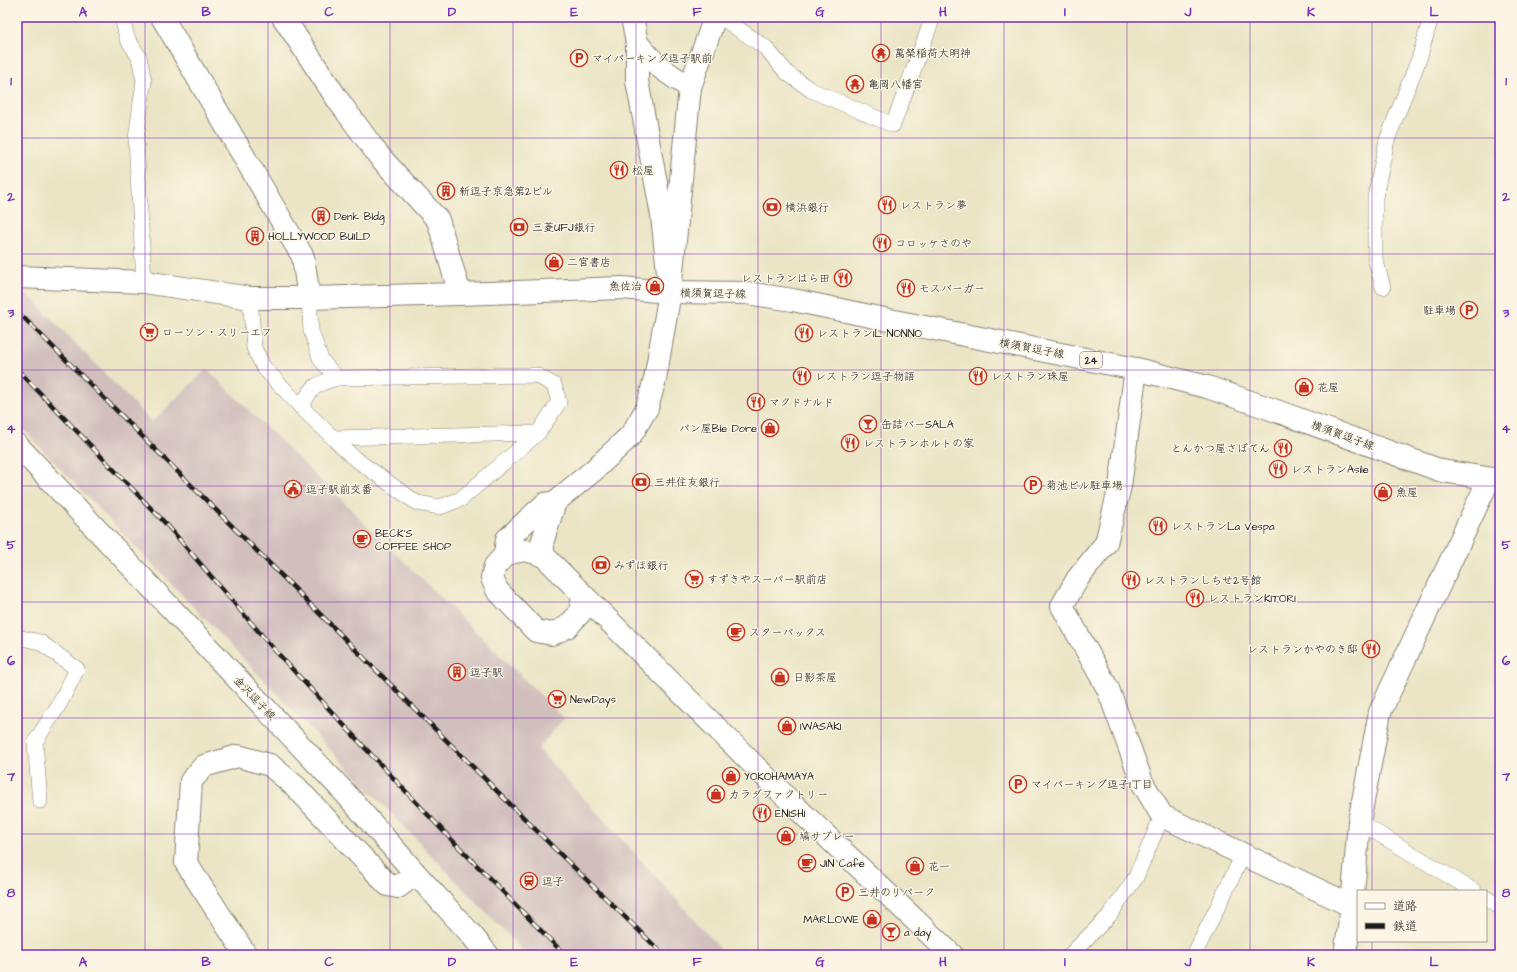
<svg xmlns="http://www.w3.org/2000/svg" width="1517" height="972" viewBox="0 0 1517 972" font-family="'Architects Daughter','Klee One',sans-serif">
	<rect width="100%" height="100%" fill="#fcf5e5"/>
	<filter id="ink" filterUnits="userSpaceOnUse"><feTurbulence type="fractalNoise" baseFrequency=".025" numOctaves="2"/><feDisplacementMap in="SourceGraphic" scale="8" xChannelSelector="R" yChannelSelector="G"/><feConvolveMatrix kernelMatrix="1 2 1 2 8 2 1 2 1" color-interpolation-filters="sRGB"/></filter>
	<filter id="wash" filterUnits="userSpaceOnUse"><feTurbulence type="fractalNoise" baseFrequency=".012" numOctaves="4" result="noise"/><feDisplacementMap in="SourceGraphic" scale="16" xChannelSelector="R" yChannelSelector="G"/><feGaussianBlur stdDeviation="0.9" result="paint"/><feColorMatrix in="noise" values="0 0 0 0 0 0 0 0 0 0 0 0 0 0 0 0 0 1.4 0 .05"/><feComposite in="paint" operator="in"/></filter>
	<g filter="url(#wash)">
		<rect width="100%" height="100%" fill="#ebe5c6"/>
		<path fill="#d1bfbd" d="M17 295H28L152 422 207 369 564 718 538 749 631 849 726 955H527L17 423Z"/>
	</g>
	<g filter="url(#ink)">
		<g fill="none" stroke-linecap="round" stroke-linejoin="round">
			<defs>
				<g id="lane">
					<path d="M122 17 127 38 139 57 144 81 136 139 144 282"/>
					<path d="M721 17 766 48 787 73 811 90 893 125 933 17"/>
					<path d="M1383 287 1375 258V197L1387 140 1420 56 1431 17"/>
					<path d="M250 298 254 348 264 368 301 407 354 458 417 503 440 507 461 499 538 433 559 402 554 385 536 375 337 378 321 360 311 331 309 298"/>
					<path d="M301 407C313 385 314 385 337 378"/>
					<path d="M334 438 538 433"/>
					<path d="M17 637 40 642 77 669 60 703 35 742 40 801"/>
					<path d="M1359 822 1474 891"/>
					<path d="M1486 898 1500 907"/>
					<path d="M1070 955 1109 916 1136 877 1162 816"/>
					<path d="M1194 955 1243 855"/>
				</g>
				<g id="street">
					<path d="M283 17 338 100 379 156 438 220 460 294"/>
					<path d="M1136 369 1120 486 1106 543 1078 578 1062 606 1108 689 1142 782 1162 816 1352 906"/>
					<path d="M555 502 594 470 631 435 647 408 655 379 670 292"/>
					<path d="M505 555C523 549 526 549 544 556"/>
					<path d="M583 596 580 613 567 627 552 634 536 631 497 590 492 578 495 566 505 555 507 539 545 504 555 502 542 543 544 556 799 810 952 955"/>
					<path d="M246 955 186 863 191 781 204 766 238 756 270 765 296 787 388 885 398 887 416 874"/>
					<path d="M1345 955 1352 906 1359 822 1380 712 1489 479"/>
				</g>
				<g id="secondary">
					<path d="M162 17 303 257 309 298"/>
					<path d="M17 277 144 282 250 298H309L460 294 621 288 670 292 690 87 715 17"/>
					<path d="M17 445 346 794 416 874 469 932 488 955"/>
				</g>
				<g id="primary">
					<path d="M632 17 637 43V81L662 215 670 292 746 293 793 300 884 319 1136 369 1207 387 1268 408 1442 471 1500 480"/>
					<path d="M637 43C655 65 666 73 690 87"/>
				</g>
			</defs>
			<use href="#lane" stroke="#848071" stroke-width="16"/>
			<use href="#street" stroke="#848071" stroke-width="24"/>
			<use href="#secondary" stroke="#848071" stroke-width="24"/>
			<use href="#primary" stroke="#848071" stroke-width="24"/>
			<use href="#lane" stroke="#fff" stroke-width="15"/>
			<use href="#street" stroke="#fff" stroke-width="22"/>
			<use href="#secondary" stroke="#fff" stroke-width="22"/>
			<use href="#primary" stroke="#fff" stroke-width="22"/>
			<defs>
				<g id="rail">
					<path d="M17 311 557 851 664 955"/>
					<path d="M17 369 167 525 271 646 366 749 446 834 565 955"/>
				</g>
			</defs>
			<use href="#rail" stroke="#1c1c1c" stroke-width="4.5"/>
			<use href="#rail" stroke="#fcf5e5" stroke-width="3" stroke-dasharray="9" stroke-linecap="butt"/>
		</g>
	</g>
	<path fill="none" stroke="#7b2cbf" stroke-width="1" stroke-opacity="0.55" d="M145 17V955M268 17V955M390 17V955M513 17V955M636 17V955M758 17V955M881 17V955M1004 17V955M1127 17V955M1250 17V955M1372 17V891M17 138H1500M17 254H1500M17 370H1500M17 486H1500M17 602H1500M17 718H1500M17 834H1500M1372 941V955"/>
	<defs>
		<symbol id="temple-ring" viewBox="-11 -11 22 22"><circle r="9.5" fill="#fcf5e5" stroke="#c8321e" stroke-width="1.5"/><path d="M0-6L5-2H3V0L6.5 2.5H4V6H1.5V3h-3V6H-4V2.5H-6.5L-3 0V-2H-5Z" fill="#c8321e"/></symbol>
		<symbol id="parking-ring" viewBox="-11 -11 22 22"><circle r="9.5" fill="#fcf5e5" stroke="#c8321e" stroke-width="1.5"/><path d="M-3.5-5.5H1a3.5 3.5 0 0 1 0 7H-1V5.5H-3.5ZM-1-3.4V-.6H.8a1.4 1.4 0 0 0 0-2.8Z" fill="#c8321e"/></symbol>
		<symbol id="restaurant-ring" viewBox="-11 -11 22 22"><circle r="9.5" fill="#fcf5e5" stroke="#c8321e" stroke-width="1.5"/><path d="M-5-6h1v4h1v-4h1v4h1v-4h1v5L-1.5 .5V6h-2V.5L-5-1ZM5-6V6H3V1.5H1.5Q1.5-4 5-6Z" fill="#c8321e"/></symbol>
		<symbol id="building-ring" viewBox="-11 -11 22 22"><circle r="9.5" fill="#fcf5e5" stroke="#c8321e" stroke-width="1.5"/><path d="M-4-6H4V6H1V3H-1V6H-4ZM-2.5-4.3h1.7v1.8h-1.7ZM.8-4.3h1.7v1.8H.8ZM-2.5-1h1.7V.8h-1.7ZM.8-1h1.7V.8H.8Z" fill="#c8321e"/></symbol>
		<symbol id="bank-ring" viewBox="-11 -11 22 22"><circle r="9.5" fill="#fcf5e5" stroke="#c8321e" stroke-width="1.5"/><path d="M-6-4H6V4H-6ZM0-2.3a2.3 2.3 0 1 0 0 4.6a2.3 2.3 0 1 0 0-4.6Z" fill="#c8321e"/></symbol>
		<symbol id="shop-ring" viewBox="-11 -11 22 22"><circle r="9.5" fill="#fcf5e5" stroke="#c8321e" stroke-width="1.5"/><path d="M-5-2.5h2.3a2.7 3.5 0 0 1 5.4 0H5L5.5 6h-11ZM-1.5-2.5h3a1.5 2.3 0 0 0-3 0Z" fill="#c8321e"/></symbol>
		<symbol id="supermarket-ring" viewBox="-11 -11 22 22"><circle r="9.5" fill="#fcf5e5" stroke="#c8321e" stroke-width="1.5"/><path d="M-6-5.5h2.5l.6 2H6L4.5 2H-2.5L-4.4-4H-6ZM-1.5 3.2a1.3 1.3 0 1 0 .1 0ZM3 3.2a1.3 1.3 0 1 0 .1 0Z" fill="#c8321e"/></symbol>
		<symbol id="bar-ring" viewBox="-11 -11 22 22"><circle r="9.5" fill="#fcf5e5" stroke="#c8321e" stroke-width="1.5"/><path d="M-6-5H6L.8 .8V4.5H3.5V6h-7V4.5H-.8V.8Z" fill="#c8321e"/></symbol>
		<symbol id="civic-ring" viewBox="-11 -11 22 22"><circle r="9.5" fill="#fcf5e5" stroke="#c8321e" stroke-width="1.5"/><path d="M-.6-6.5H3V-4.5H.6V-3L4-1V1h2V6H-6V1h2V-1L-.6-3ZM-1.2 2.5V6h2.4V2.5Z" fill="#c8321e"/></symbol>
		<symbol id="cafe-ring" viewBox="-11 -11 22 22"><circle r="9.5" fill="#fcf5e5" stroke="#c8321e" stroke-width="1.5"/><path d="M-5.5-4.5H6V0H3Q3 3.5 0 3.5H-2.5Q-5.5 3.5-5.5 0ZM3-3.2v2h1.7v-2ZM-6 4.5H4V6H-6Z" fill="#c8321e"/></symbol>
		<symbol id="station-ring" viewBox="-11 -11 22 22"><circle r="9.5" fill="#fcf5e5" stroke="#c8321e" stroke-width="1.5"/><path d="M-3-6H3Q5-6 5-4V2Q5 4 3 4L4.5 6H3L1.5 4h-3L-3 6H-4.5L-3 4Q-5 4-5 2V-4Q-5-6-3-6ZM-3.5-4v3h7v-3ZM-3.5 1v1.5H-2V1ZM2 1v1.5H3.5V1Z" fill="#c8321e"/></symbol>
	</defs>
	<g fill-rule="evenodd">
		<use href="#temple-ring" x="871" y="43" width="20" height="20"/>
		<use href="#parking-ring" x="569" y="48" width="20" height="20"/>
		<use href="#temple-ring" x="845" y="74" width="20" height="20"/>
		<use href="#restaurant-ring" x="609" y="160" width="20" height="20"/>
		<use href="#building-ring" x="436" y="181" width="20" height="20"/>
		<use href="#restaurant-ring" x="877" y="195" width="20" height="20"/>
		<use href="#bank-ring" x="762" y="197" width="20" height="20"/>
		<use href="#building-ring" x="311" y="206" width="20" height="20"/>
		<use href="#bank-ring" x="509" y="217" width="20" height="20"/>
		<use href="#building-ring" x="245" y="226" width="20" height="20"/>
		<use href="#restaurant-ring" x="872" y="233" width="20" height="20"/>
		<use href="#shop-ring" x="544" y="252" width="20" height="20"/>
		<use href="#restaurant-ring" x="833" y="268" width="20" height="20"/>
		<use href="#shop-ring" x="645" y="276" width="20" height="20"/>
		<use href="#restaurant-ring" x="896" y="278" width="20" height="20"/>
		<use href="#parking-ring" x="1459" y="300" width="20" height="20"/>
		<use href="#supermarket-ring" x="139" y="322" width="20" height="20"/>
		<use href="#restaurant-ring" x="794" y="323" width="20" height="20"/>
		<use href="#restaurant-ring" x="792" y="366" width="20" height="20"/>
		<use href="#restaurant-ring" x="968" y="366" width="20" height="20"/>
		<use href="#shop-ring" x="1294" y="377" width="20" height="20"/>
		<use href="#restaurant-ring" x="746" y="392" width="20" height="20"/>
		<use href="#bar-ring" x="858" y="414" width="20" height="20"/>
		<use href="#shop-ring" x="760" y="418" width="20" height="20"/>
		<use href="#restaurant-ring" x="840" y="433" width="20" height="20"/>
		<use href="#restaurant-ring" x="1273" y="438" width="20" height="20"/>
		<use href="#restaurant-ring" x="1268" y="459" width="20" height="20"/>
		<use href="#bank-ring" x="631" y="472" width="20" height="20"/>
		<use href="#parking-ring" x="1023" y="475" width="20" height="20"/>
		<use href="#civic-ring" x="283" y="479" width="20" height="20"/>
		<use href="#shop-ring" x="1373" y="482" width="20" height="20"/>
		<use href="#restaurant-ring" x="1148" y="516" width="20" height="20"/>
		<use href="#cafe-ring" x="352" y="529" width="20" height="20"/>
		<use href="#bank-ring" x="591" y="555" width="20" height="20"/>
		<use href="#supermarket-ring" x="684" y="569" width="20" height="20"/>
		<use href="#restaurant-ring" x="1121" y="570" width="20" height="20"/>
		<use href="#restaurant-ring" x="1185" y="588" width="20" height="20"/>
		<use href="#cafe-ring" x="726" y="622" width="20" height="20"/>
		<use href="#restaurant-ring" x="1361" y="639" width="20" height="20"/>
		<use href="#building-ring" x="447" y="662" width="20" height="20"/>
		<use href="#shop-ring" x="770" y="667" width="20" height="20"/>
		<use href="#supermarket-ring" x="547" y="689" width="20" height="20"/>
		<use href="#shop-ring" x="777" y="716" width="20" height="20"/>
		<use href="#shop-ring" x="721" y="766" width="20" height="20"/>
		<use href="#parking-ring" x="1008" y="774" width="20" height="20"/>
		<use href="#shop-ring" x="706" y="784" width="20" height="20"/>
		<use href="#restaurant-ring" x="752" y="803" width="20" height="20"/>
		<use href="#shop-ring" x="776" y="826" width="20" height="20"/>
		<use href="#cafe-ring" x="797" y="853" width="20" height="20"/>
		<use href="#shop-ring" x="905" y="856" width="20" height="20"/>
		<use href="#station-ring" x="519" y="871" width="20" height="20"/>
		<use href="#parking-ring" x="835" y="882" width="20" height="20"/>
		<use href="#shop-ring" x="862" y="909" width="20" height="20"/>
		<use href="#bar-ring" x="881" y="922" width="20" height="20"/>
	</g>
	<g text-anchor="middle" stroke-width="3" stroke-linejoin="round" paint-order="stroke">
		<rect fill="#fcf5e5" stroke="#5f5d58" stroke-width="1" x="1080" y="352" width="22" height="16" rx="3"/>
		<g font-size="10" font-weight="bold" fill="#1c1c1c">
			<text x="1091" y="364">24</text>
		</g>
		<g font-size="11" fill="#1c1c1c" stroke="#fcf5e5" text-anchor="start">
			<text x="894" y="57">萬榮稲荷大明神</text>
			<text x="592" y="62">マイパーキング逗子駅前</text>
			<text x="868" y="88">亀岡八幡宮</text>
			<text x="632" y="174">松屋</text>
			<text x="459" y="195">新逗子京急第2ビル</text>
			<text x="900" y="209">レストラン夢</text>
			<text x="785" y="211">横浜銀行</text>
			<text x="334" y="220">Denk Bldg</text>
			<text x="532" y="231">三菱UFJ銀行</text>
			<text x="268" y="240">HOLLYWOOD BUILD</text>
			<text x="895" y="247">コロッケさのや</text>
			<text x="567" y="266">二宮書店</text>
			<text x="830" y="282" text-anchor="end">レストランはら田</text>
			<text x="642" y="290" text-anchor="end">魚佐治</text>
			<text x="919" y="292">モスバーガー</text>
			<text x="1456" y="314" text-anchor="end">駐車場</text>
			<text x="162" y="336">ローソン・スリーエフ</text>
			<text x="817" y="337">レストランIL NONNO</text>
			<text x="815" y="380">レストラン逗子物語</text>
			<text x="991" y="380">レストラン珠屋</text>
			<text x="1317" y="391">花屋</text>
			<text x="769" y="406">マクドナルド</text>
			<text x="881" y="428">缶詰バーSALA</text>
			<text x="757" y="432" text-anchor="end">パン屋Ble Dore</text>
			<text x="863" y="447">レストランホルトの家</text>
			<text x="1270" y="452" text-anchor="end">とんかつ屋さぼてん</text>
			<text x="1291" y="473">レストランAsile</text>
			<text x="654" y="486">三井住友銀行</text>
			<text x="1046" y="489">菊池ビル駐車場</text>
			<text x="306" y="493">逗子駅前交番</text>
			<text x="1396" y="496">魚屋</text>
			<text x="1171" y="530">レストランLa Vespa</text>
			<text x="375" y="537">BECK'S<tspan x="375" dy="13">COFFEE SHOP</tspan></text>
			<text x="614" y="569">みずほ銀行</text>
			<text x="707" y="583">すずきやスーパー駅前店</text>
			<text x="1144" y="584">レストランしちせ2号館</text>
			<text x="1208" y="602">レストランKITORI</text>
			<text x="749" y="636">スターバックス</text>
			<text x="1358" y="653" text-anchor="end">レストランかやのき邸</text>
			<text x="470" y="676">逗子駅</text>
			<text x="793" y="681">日影茶屋</text>
			<text x="570" y="703">NewDays</text>
			<text x="800" y="730">IWASAKI</text>
			<text x="744" y="780">YOKOHAMAYA</text>
			<text x="1031" y="788">マイパーキング逗子1丁目</text>
			<text x="729" y="798">カラダファクトリー</text>
			<text x="775" y="817">ENISHI</text>
			<text x="799" y="840">鳩サブレー</text>
			<text x="820" y="867">JIN Cafe</text>
			<text x="928" y="870">花一</text>
			<text x="542" y="885">逗子</text>
			<text x="858" y="896">三井のリパーク</text>
			<text x="859" y="923" text-anchor="end">MARLOWE</text>
			<text x="904" y="936">a day</text>
		</g>
		<g font-size="11" fill="#1c1c1c" stroke="#fcf5e5">
			<text transform="translate(713 293) rotate(1)" y="4">横須賀逗子線</text>
			<text transform="translate(1032 348) rotate(11)" y="4">横須賀逗子線</text>
			<text transform="translate(1343 435) rotate(20)" y="4">横須賀逗子線</text>
			<text transform="translate(255 698) rotate(47)" y="4">金沢逗子線</text>
		</g>
	</g>
	<rect width="1517" height="972" fill="none" stroke="#fcf5e5" stroke-width="44"/>
	<rect x="1357" y="890" width="130" height="52" fill="#fcf5e5" stroke="#a29e95"/>
	<rect x="1365" y="903" width="20" height="6" fill="#ffffff" stroke="#a29e95"/>
	<text x="1393" y="910" font-size="12" fill="#1c1c1c">道路</text>
	<rect x="1365" y="923" width="20" height="6" fill="#1c1c1c" stroke="#a29e95"/>
	<text x="1393" y="930" font-size="12" fill="#1c1c1c">鉄道</text>
	<rect x="22" y="22" width="1473" height="928" fill="none" stroke="#7b2cbf" stroke-width="1.5"/>
	<g font-size="13" text-anchor="middle" font-weight="bold" fill="#7b2cbf">
		<text x="83" y="16">A</text>
		<text x="206" y="16">B</text>
		<text x="329" y="16">C</text>
		<text x="452" y="16">D</text>
		<text x="574" y="16">E</text>
		<text x="697" y="16">F</text>
		<text x="820" y="16">G</text>
		<text x="943" y="16">H</text>
		<text x="1065" y="16">I</text>
		<text x="1188" y="16">J</text>
		<text x="1311" y="16">K</text>
		<text x="1434" y="16">L</text>
		<text x="11" y="85">1</text>
		<text x="1506" y="85">1</text>
		<text x="11" y="201">2</text>
		<text x="1506" y="201">2</text>
		<text x="11" y="317">3</text>
		<text x="1506" y="317">3</text>
		<text x="11" y="433">4</text>
		<text x="1506" y="433">4</text>
		<text x="11" y="549">5</text>
		<text x="1506" y="549">5</text>
		<text x="11" y="665">6</text>
		<text x="1506" y="665">6</text>
		<text x="11" y="781">7</text>
		<text x="1506" y="781">7</text>
		<text x="11" y="897">8</text>
		<text x="1506" y="897">8</text>
		<text x="83" y="966">A</text>
		<text x="206" y="966">B</text>
		<text x="329" y="966">C</text>
		<text x="452" y="966">D</text>
		<text x="574" y="966">E</text>
		<text x="697" y="966">F</text>
		<text x="820" y="966">G</text>
		<text x="943" y="966">H</text>
		<text x="1065" y="966">I</text>
		<text x="1188" y="966">J</text>
		<text x="1311" y="966">K</text>
		<text x="1434" y="966">L</text>
	</g>
</svg>
